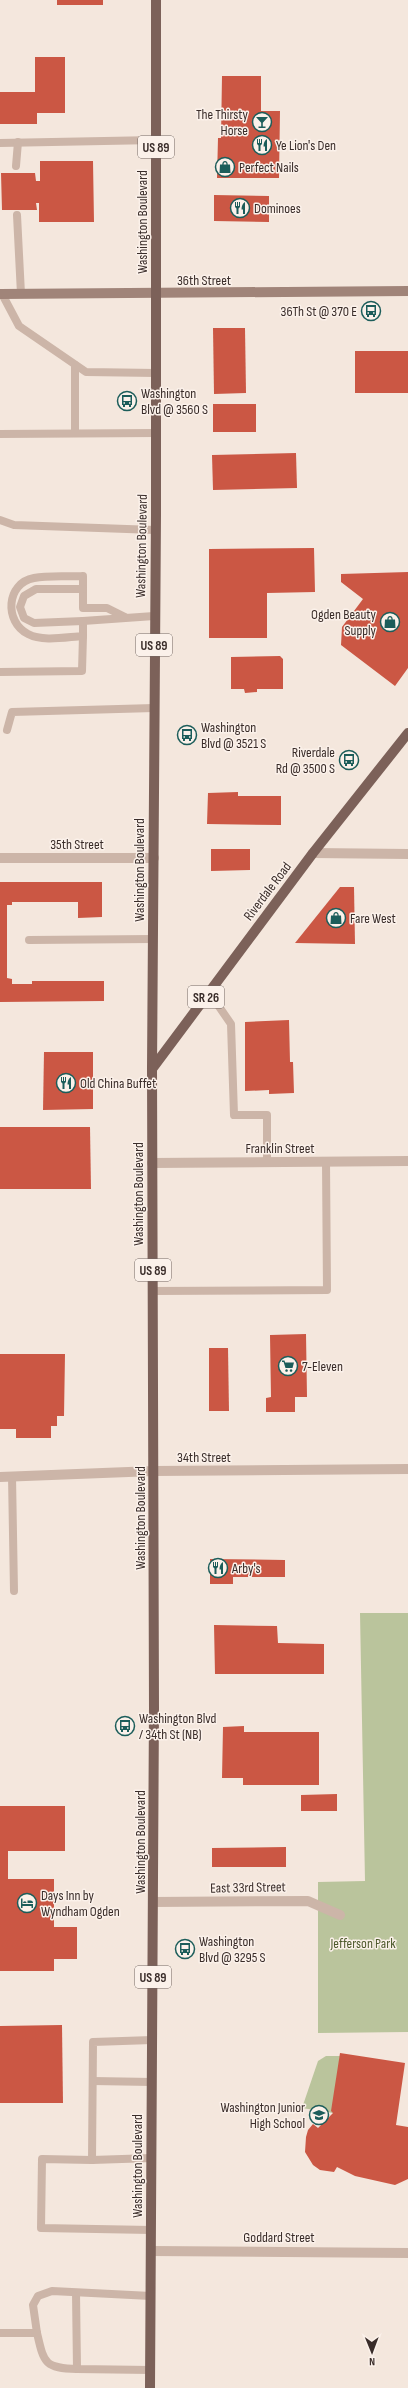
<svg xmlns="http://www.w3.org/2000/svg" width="408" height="2388" viewBox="0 0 408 2388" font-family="'Sofia Sans Condensed',sans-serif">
	<rect width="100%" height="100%" fill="#f4e7dd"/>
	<g fill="#bac49c">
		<path d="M360 1613H408V2032L318 2033V1882L365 1881Z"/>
		<path d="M326 2056H340L333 2113 302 2108 318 2061Z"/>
	</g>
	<g fill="#cb5744">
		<rect x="57" y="0" width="46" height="5"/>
		<path d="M35 57H65V113H37V124H0V92H35Z"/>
		<path d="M222 76H261V111H280L279 178H217L218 138H221Z"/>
		<path d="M40 161H93L94 222H39V203H36L37 210H2L1 173H35L36 181H40Z"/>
		<path d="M214 195 269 196V222L214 221Z"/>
		<path d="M213 328H245L246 393 214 394Z"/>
		<rect x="355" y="351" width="53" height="42"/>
		<rect x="213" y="404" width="43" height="28"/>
		<path d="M296 453 297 488 213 490 212 455Z"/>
		<path d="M314 548 315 592 267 593V638H209V549Z"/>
		<path d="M408 572V668L395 686 341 645 342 627 363 599 341 582V574Z"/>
		<path d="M280 656 283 659V689H257V692L245 693 244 689H231V657Z"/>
		<path d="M238 792V796H281V825L207 824 208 793Z"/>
		<path d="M211 849H250V870L211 871Z"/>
		<path d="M0 882H102V917L78 918V902H12V905H7V978L12 979V984H32V981H104V1001L0 1002Z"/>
		<path d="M340 887H354L355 944 295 943Z"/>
		<path d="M289 1020 290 1062H293L294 1093 269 1094V1090L245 1091V1022Z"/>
		<path d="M44 1052H93V1109L43 1110Z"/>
		<path d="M0 1127H90L91 1189H0Z"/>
		<path d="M306 1334 307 1397H295V1412H266V1398L271 1397 270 1335Z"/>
		<path d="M209 1348H228L229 1411H209Z"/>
		<path d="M0 1354H65L64 1416H57V1426H51V1438H16V1429H0Z"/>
		<path d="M210 1559 285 1560V1577H233V1584H210Z"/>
		<path d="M214 1625 277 1626 278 1643 324 1644V1674H215Z"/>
		<path d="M244 1726V1732H319V1785H243V1778H222L223 1727Z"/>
		<path d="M337 1794V1811H301V1795Z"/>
		<path d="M0 1806H65V1851H8V1879H54V1927H77V1959H54V1971H0Z"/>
		<path d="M286 1847V1867H212V1848Z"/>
		<path d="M62 2025 63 2103H0V2026Z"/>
		<path d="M340 2053 405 2063 396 2125 408 2127V2179L395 2185 355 2176 337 2167 334 2172 320 2170 313 2165 305 2152 306 2137 308 2130 313 2124 318 2128 333 2113 331 2111Z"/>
	</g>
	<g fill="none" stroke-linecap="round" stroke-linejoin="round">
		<g stroke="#ccb5a8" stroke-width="8">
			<path d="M0 143 156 140"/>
			<path d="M16 166 18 142"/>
			<path d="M17 215 21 294"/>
			<path d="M2 294 19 326 86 372 156 373"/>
			<path d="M75 433V365"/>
			<path d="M0 434 156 433"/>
			<path d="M0 520 14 525 155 530"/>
			<path d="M125 617 107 608H83V576C67 577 49 575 34 578 6 583 4 622 28 634 43 642 66 637 83 636V621L154 616"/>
			<path d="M83 621 34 623 24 618 20 607 24 596 36 589H83"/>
			<path d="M0 672 82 671 83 636"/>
			<path d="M7 730 12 712 154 708"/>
			<path d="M29 940 153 939"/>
			<path d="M209 992 231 1024 234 1115H267V1163"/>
			<path d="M153 1291 327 1290 326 1162"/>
			<path d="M12 1476 14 1591"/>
			<path d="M93 2081 152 2082"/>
			<path d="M152 2158 92 2160 93 2042 152 2040"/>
			<path d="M92 2160 42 2159 41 2228 151 2230"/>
			<path d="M76 2293 77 2369 150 2370"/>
			<path d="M0 2333H37L33 2305 38 2296 52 2291 151 2296"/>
			<path d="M37 2333C44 2363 44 2368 77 2369"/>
		</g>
		<g stroke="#ccb5a8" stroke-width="10">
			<path d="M313 853 408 854"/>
			<path d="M0 858H154"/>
			<path d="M152 1163 408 1161"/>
			<path d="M0 1477 154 1471 408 1469"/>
			<path d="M153 1902 308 1901 340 1915"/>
			<path d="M151 2251 408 2253"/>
		</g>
		<path stroke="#a08479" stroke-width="10" d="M0 294 408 291"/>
		<g stroke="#7c6159" stroke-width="10">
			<path d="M152 1069 313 853 408 733"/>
			<path d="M150 2388 154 1707 152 1069 156 515V0"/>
		</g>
	</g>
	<defs>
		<symbol id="bar-ring" viewBox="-11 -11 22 22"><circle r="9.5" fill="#fbf1ea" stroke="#1c5d5a" stroke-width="1.5"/><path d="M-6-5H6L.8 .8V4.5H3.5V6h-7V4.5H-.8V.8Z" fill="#1c5d5a"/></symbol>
		<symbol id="restaurant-ring" viewBox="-11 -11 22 22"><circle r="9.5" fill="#fbf1ea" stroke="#1c5d5a" stroke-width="1.5"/><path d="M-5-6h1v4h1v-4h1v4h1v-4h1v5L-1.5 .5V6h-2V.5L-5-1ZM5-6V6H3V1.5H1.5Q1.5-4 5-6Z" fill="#1c5d5a"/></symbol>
		<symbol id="shop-ring" viewBox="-11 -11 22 22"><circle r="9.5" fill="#fbf1ea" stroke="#1c5d5a" stroke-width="1.5"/><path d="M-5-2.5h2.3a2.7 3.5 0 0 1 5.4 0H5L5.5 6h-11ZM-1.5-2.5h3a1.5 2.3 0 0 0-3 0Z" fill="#1c5d5a"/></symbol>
		<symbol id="bus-ring" viewBox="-11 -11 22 22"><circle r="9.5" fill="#fbf1ea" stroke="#1c5d5a" stroke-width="1.5"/><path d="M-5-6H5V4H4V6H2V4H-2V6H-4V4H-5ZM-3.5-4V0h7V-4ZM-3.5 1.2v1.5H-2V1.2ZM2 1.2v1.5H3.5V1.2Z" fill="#1c5d5a"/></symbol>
		<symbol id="supermarket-ring" viewBox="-11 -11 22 22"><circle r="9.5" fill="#fbf1ea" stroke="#1c5d5a" stroke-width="1.5"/><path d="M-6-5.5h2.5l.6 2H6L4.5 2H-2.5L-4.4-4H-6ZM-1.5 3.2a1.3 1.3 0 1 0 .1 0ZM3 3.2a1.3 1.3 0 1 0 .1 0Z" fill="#1c5d5a"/></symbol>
		<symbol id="hotel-ring" viewBox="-11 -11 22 22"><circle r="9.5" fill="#fbf1ea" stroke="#1c5d5a" stroke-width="1.5"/><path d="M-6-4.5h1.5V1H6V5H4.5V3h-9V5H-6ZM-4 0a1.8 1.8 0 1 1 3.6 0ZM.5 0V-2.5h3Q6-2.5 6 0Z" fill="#1c5d5a"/></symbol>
		<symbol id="school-ring" viewBox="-11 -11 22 22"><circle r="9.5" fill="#fbf1ea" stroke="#1c5d5a" stroke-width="1.5"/><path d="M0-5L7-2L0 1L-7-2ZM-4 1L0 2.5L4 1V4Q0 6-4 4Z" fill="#1c5d5a"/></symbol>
	</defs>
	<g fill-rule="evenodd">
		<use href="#bar-ring" x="251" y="111" width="22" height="22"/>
		<use href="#restaurant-ring" x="251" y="134" width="22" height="22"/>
		<use href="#shop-ring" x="214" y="156" width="22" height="22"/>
		<use href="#restaurant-ring" x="229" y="197" width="22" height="22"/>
		<use href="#bus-ring" x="360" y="300" width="22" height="22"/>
		<use href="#bus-ring" x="116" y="390" width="22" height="22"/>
		<use href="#shop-ring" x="379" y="611" width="22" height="22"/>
		<use href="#bus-ring" x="176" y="724" width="22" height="22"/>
		<use href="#bus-ring" x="338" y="749" width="22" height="22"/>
		<use href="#shop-ring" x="325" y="907" width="22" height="22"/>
		<use href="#restaurant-ring" x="55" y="1072" width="22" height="22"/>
		<use href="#supermarket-ring" x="277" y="1355" width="22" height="22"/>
		<use href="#restaurant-ring" x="207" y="1557" width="22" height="22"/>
		<use href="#bus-ring" x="114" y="1715" width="22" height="22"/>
		<use href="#hotel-ring" x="16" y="1892" width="22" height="22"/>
		<use href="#bus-ring" x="174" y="1938" width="22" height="22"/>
		<use href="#school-ring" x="308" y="2104" width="22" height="22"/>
	</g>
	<g text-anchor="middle" stroke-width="3" stroke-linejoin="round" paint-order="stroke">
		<g fill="#fbf1ea" stroke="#736763" stroke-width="1">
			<rect x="138" y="136" width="36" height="22" rx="3"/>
			<rect x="136" y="634" width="36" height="22" rx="3"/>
			<rect x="188" y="986" width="36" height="22" rx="3"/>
			<rect x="135" y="1259" width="36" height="22" rx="3"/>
			<rect x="135" y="1966" width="36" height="22" rx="3"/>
		</g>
		<g font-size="13" font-weight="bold" fill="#392c29">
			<text x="156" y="152">US 89</text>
			<text x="154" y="650">US 89</text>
			<text x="206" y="1002">SR 26</text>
			<text x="153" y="1275">US 89</text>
			<text x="153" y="1982">US 89</text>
		</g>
		<g font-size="14" fill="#392c29" stroke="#fbf1ea" text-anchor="start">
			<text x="248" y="119" text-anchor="end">The Thirsty<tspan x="248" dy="16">Horse</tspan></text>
			<text x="276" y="150">Ye Lion's Den</text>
			<text x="239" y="172">Perfect Nails</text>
			<text x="254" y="213">Dominoes</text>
			<text x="357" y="316" text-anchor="end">36Th St @ 370 E</text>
			<text x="141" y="398">Washington<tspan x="141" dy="16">Blvd @ 3560 S</tspan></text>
			<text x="376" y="619" text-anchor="end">Ogden Beauty<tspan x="376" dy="16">Supply</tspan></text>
			<text x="201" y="732">Washington<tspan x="201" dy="16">Blvd @ 3521 S</tspan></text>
			<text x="335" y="757" text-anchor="end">Riverdale<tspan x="335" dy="16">Rd @ 3500 S</tspan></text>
			<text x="350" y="923">Fare West</text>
			<text x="80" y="1088">Old China Buffet</text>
			<text x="302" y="1371">7-Eleven</text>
			<text x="232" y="1573">Arby's</text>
			<text x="139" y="1723">Washington Blvd<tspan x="139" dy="16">/ 34th St (NB)</tspan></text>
			<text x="41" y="1900">Days Inn by<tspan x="41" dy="16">Wyndham Ogden</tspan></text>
			<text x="199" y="1946">Washington<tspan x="199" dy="16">Blvd @ 3295 S</tspan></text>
			<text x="305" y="2112" text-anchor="end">Washington Junior<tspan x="305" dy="16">High School</tspan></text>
		</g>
		<g font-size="14" fill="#392c29" stroke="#fbf1ea">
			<text transform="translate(142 222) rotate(-90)" y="5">Washington Boulevard</text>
			<text x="204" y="285">36th Street</text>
			<text transform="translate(141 546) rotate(-89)" y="5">Washington Boulevard</text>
			<text x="77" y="849">35th Street</text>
			<text transform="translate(139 870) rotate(-90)" y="5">Washington Boulevard</text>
			<text transform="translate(267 891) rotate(-53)" y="5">Riverdale Road</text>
			<text x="280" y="1153">Franklin Street</text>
			<text transform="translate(138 1194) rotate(-90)" y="5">Washington Boulevard</text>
			<text x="204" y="1462">34th Street</text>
			<text transform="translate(140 1518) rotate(-90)" y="5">Washington Boulevard</text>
			<text transform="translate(140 1842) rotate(-90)" y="5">Washington Boulevard</text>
			<text transform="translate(248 1887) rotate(-1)" y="5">East 33rd Street</text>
			<text transform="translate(137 2166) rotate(-90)" y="5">Washington Boulevard</text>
			<text x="279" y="2242">Goddard Street</text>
		</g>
		<g font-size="14" fill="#4d592b" stroke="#fbf1ea">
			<text x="363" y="1948">Jefferson Park</text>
		</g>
	</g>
	<g transform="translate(372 2352) rotate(179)" stroke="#fbf1ea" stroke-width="3" paint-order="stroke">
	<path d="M0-3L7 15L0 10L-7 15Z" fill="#392c29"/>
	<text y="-6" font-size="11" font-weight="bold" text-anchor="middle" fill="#392c29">N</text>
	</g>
</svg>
